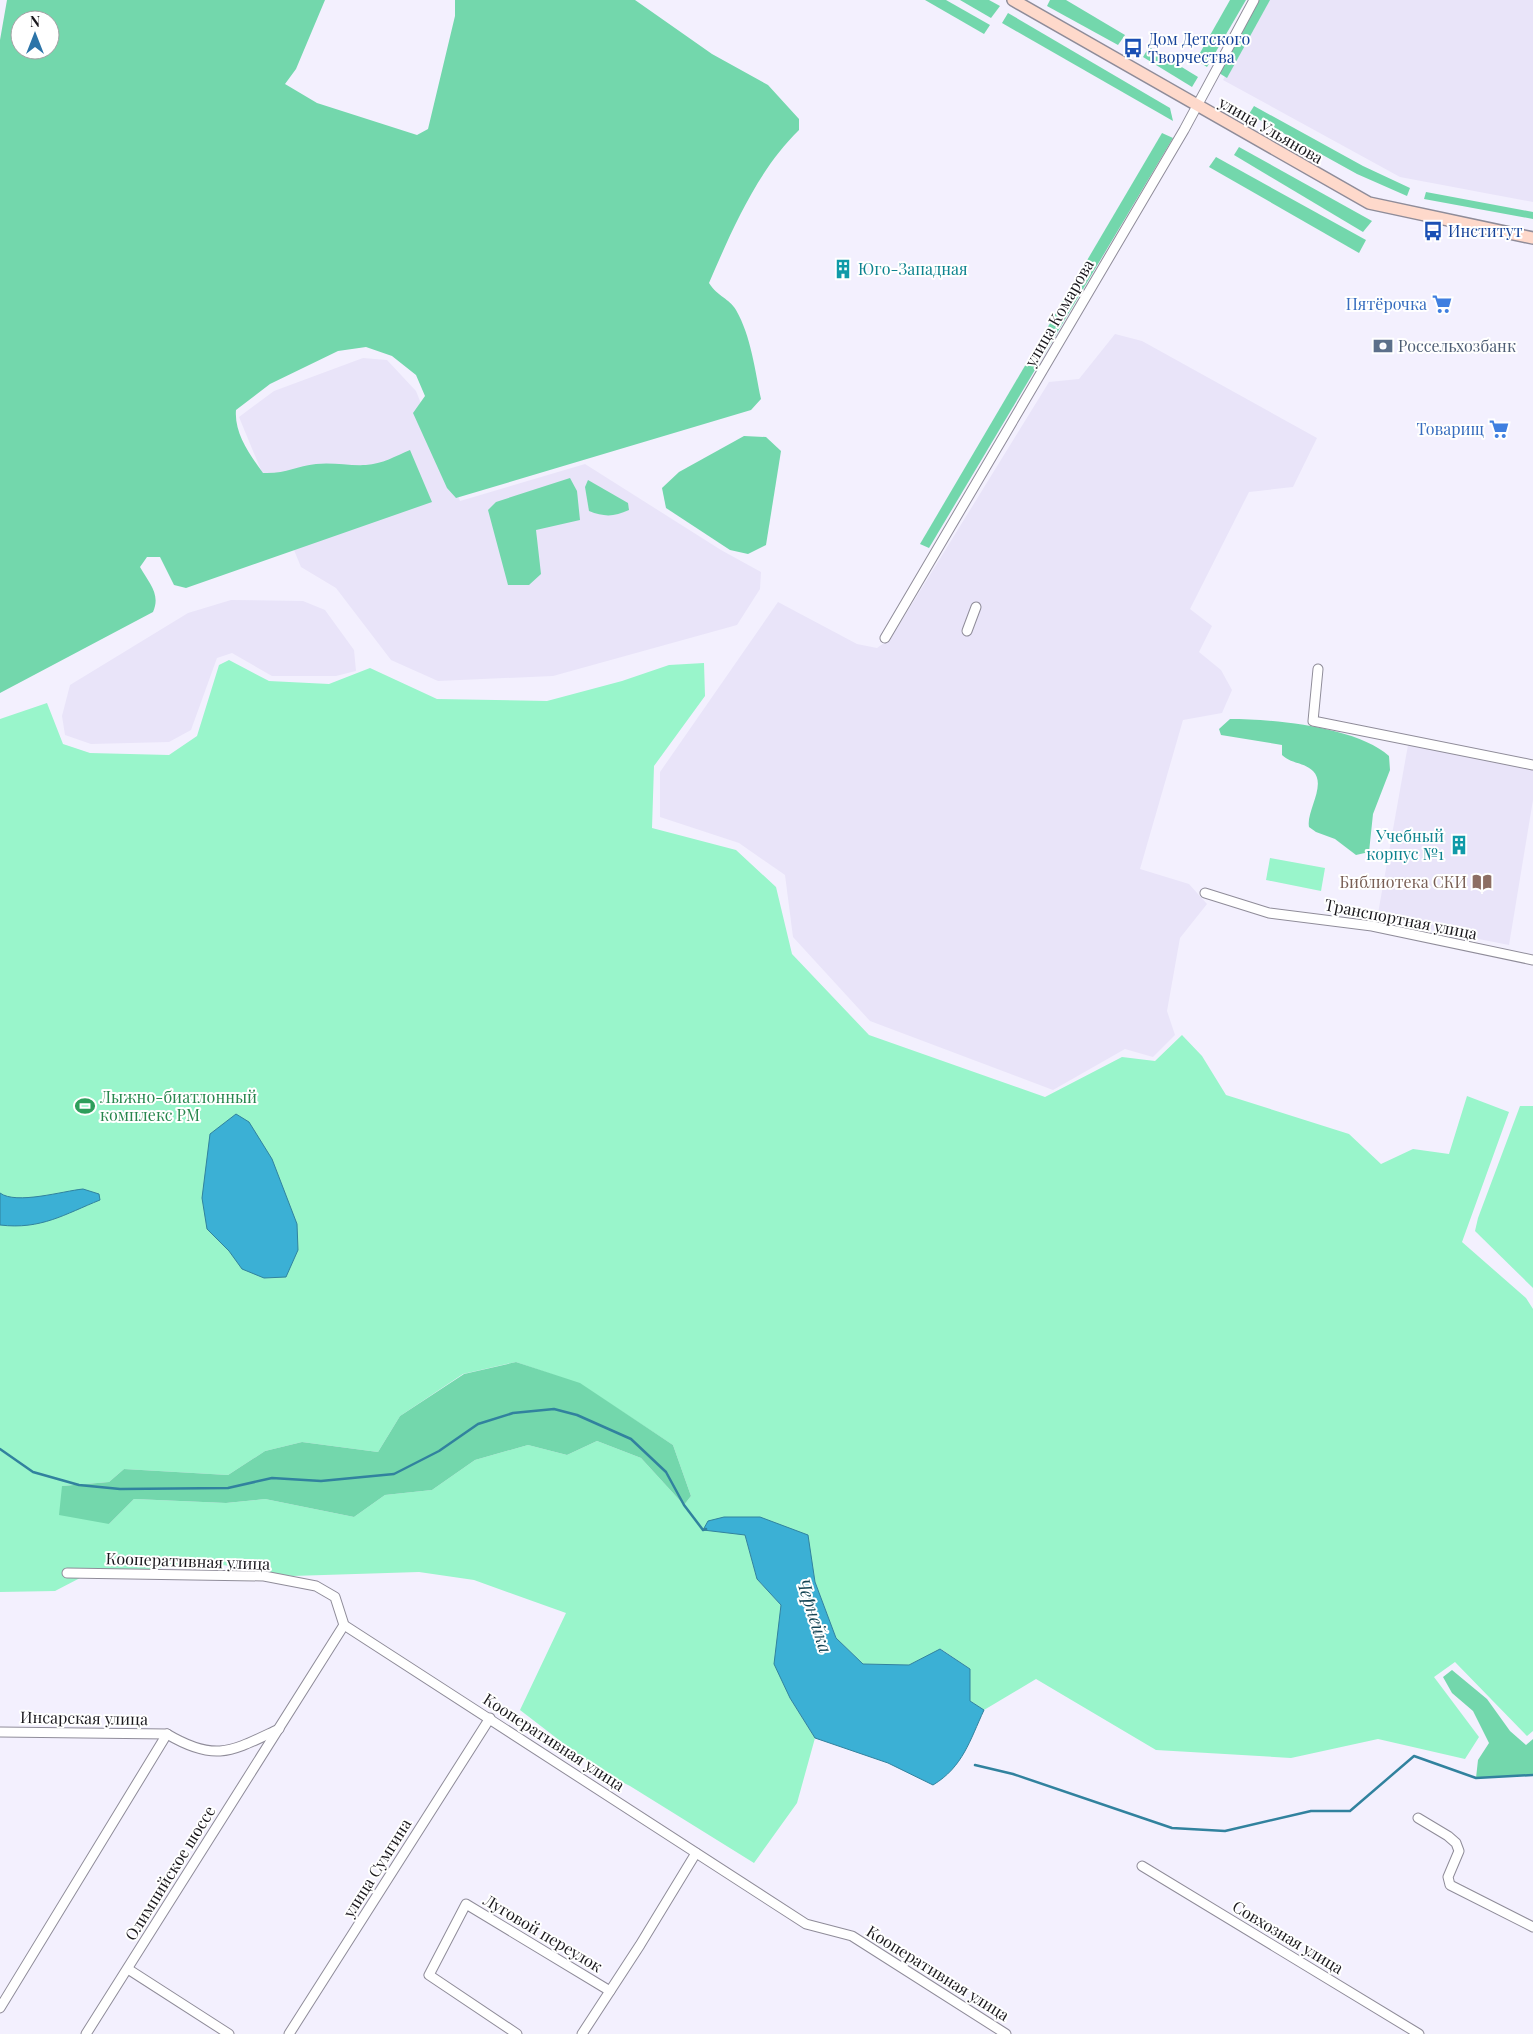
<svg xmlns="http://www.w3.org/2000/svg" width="1533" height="2034" viewBox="0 0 1533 2034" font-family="'Playfair Display',serif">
	<rect width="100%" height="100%" fill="#f3f0fe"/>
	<g fill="#e9e4f9">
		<path d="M1268 0H1533V202L1400 177 1223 80Z"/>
		<path d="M1115 334 1142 341 1317 438 1293 487 1249 492 1190 609 1212 626 1199 652 1221 670 1232 690 1222 713 1183 720 1140 869 1189 884 1207 904 1180 938 1167 1011 1175 1035 1153 1057 1125 1049 1053 1090 870 1021 793 937 785 875 739 843 660 817V772L778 602 857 644 877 648 891 638 1049 382 1079 379Z"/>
		<path d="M363 358 387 360 416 391 460 501 585 464 721 550 761 572 760 589 737 625 553 676 438 681 391 660 336 588 301 567 239 417 274 391Z"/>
		<path d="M231 600 303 601 325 610 354 650 356 671 336 676H272L232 653 217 658 191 730 169 742 91 744 65 735 62 716 70 685 188 613Z"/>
		<path d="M1408 745 1533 768V800L1509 945 1377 919Z"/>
	</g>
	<g fill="#99f5cb" fill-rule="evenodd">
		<path d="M229 660 269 681 329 684 370 668 437 699 547 701 622 681 669 665 704 663 705 696 654 766 652 828 736 850 776 887 792 954 869 1035 1045 1097 1122 1057 1155 1061 1182 1035 1202 1056 1226 1095 1349 1134 1381 1164 1413 1149 1449 1154 1467 1096 1509 1112 1462 1242 1526 1298 1533 1309V1731L1527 1736 1455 1662 1434 1677 1479 1737 1465 1759 1378 1739 1291 1758 1156 1750 1036 1679 984 1710 970 1701V1669L941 1649 909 1665 863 1664 836 1638 815 1582 807 1535H745L757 1579 781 1605 779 1628 790 1698 815 1738 797 1803 754 1863 630 1786 598 1770 520 1710 566 1613 474 1580 419 1572 292 1576 204 1562 80 1578 55 1591 0 1592V719L47 703 63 744 90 753 169 755 197 736 219 665ZM516 1362 580 1384 673 1445 691 1496 684 1505 641 1458 597 1441 567 1455 528 1445 475 1460 432 1490 385 1495 354 1517 265 1499 226 1503 134 1499 109 1524 62 1486 109 1482 124 1469 228 1475 265 1451 302 1442 378 1452 400 1416 463 1374Z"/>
		<path d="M1270 858 1325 868 1321 891 1266 880Z"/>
		<path d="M1520 1106H1533V1288L1475 1231 1478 1218Z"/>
	</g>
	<g fill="#73d7ac" fill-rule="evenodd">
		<path d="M7 0H325L296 69 285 84 317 103 417 135 428 129 455 16V0H635L712 54 768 85 799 119V130C757 171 732 230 709 283 718 297 729 298 736 310 751 336 755 370 761 399L751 410 456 498 447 488 413 413 425 396 416 375 392 356 366 347 338 351 270 384 236 410C234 433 250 455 263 473 286 474 296 466 316 464 333 462 349 466 366 465 382 464 396 456 410 450L432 502 186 588 174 585 160 557H147L140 567C149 583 161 594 153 612L0 693V40ZM20 20H50V50H20Z"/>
		<path d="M925 0H946L990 25 984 34Z"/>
		<path d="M960 0H989L1000 6 991 18Z"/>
		<path d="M1050 0H1066L1125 35 1118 45 1047 6Z"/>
		<path d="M1230 0H1246L1207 67 1196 60Z"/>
		<path d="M1259 0H1270L1227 78 1219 73Z"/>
		<path d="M1008 13 1170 108 1173 121 1002 23Z"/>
		<path d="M1149 47 1198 77 1192 87 1143 57Z"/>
		<path d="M1254 106 1363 166 1410 188 1407 196 1357 174 1249 114Z"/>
		<path d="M1162 133 1173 138 929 548 920 544Z"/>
		<path d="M1239 147 1372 221 1363 232 1234 155Z"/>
		<path d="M1216 157 1366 240 1359 253 1209 167Z"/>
		<path d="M1426 192 1533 212V219L1424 199Z"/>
		<path d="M744 436 766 437 781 451 766 545 748 554 730 550 666 508 662 488 679 472Z"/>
		<path d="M570 478 577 491 580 520 536 530 541 574 529 585H508L488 510 496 502Z"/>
		<path d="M588 480 628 503 629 510C614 517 604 517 589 511L585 487Z"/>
		<path d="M1230 719C1273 719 1357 727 1389 756L1390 770 1373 814 1369 852 1356 855 1335 839 1316 832 1309 827C1306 811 1327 785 1313 771 1304 762 1291 764 1282 755V745L1221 735 1219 729Z"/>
		<path d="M516 1362 580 1383 673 1445 691 1496 684 1505 641 1458 597 1441 567 1455 528 1445 475 1460 432 1490 385 1495 354 1517 265 1499 226 1503 134 1499 109 1524 59 1515 62 1486 109 1482 124 1469 228 1475 265 1451 302 1442 378 1452 400 1416 464 1374Z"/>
		<path d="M1452 1670 1487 1699 1510 1731 1526 1745 1533 1739V1775L1476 1778 1478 1760 1489 1743 1473 1711 1452 1693 1443 1677Z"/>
	</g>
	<g fill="#3bb0d5" stroke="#31829e">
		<path d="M236 1114 249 1122 272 1159 297 1224 298 1250 286 1277 264 1278 242 1269 229 1251 207 1229 202 1198 210 1134Z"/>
		<path d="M83 1189 99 1194 100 1200C65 1214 41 1230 0 1225V1193C16 1205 63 1191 83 1189Z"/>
		<path d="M724 1517H760L808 1535 815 1582 836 1638 863 1664 909 1665 940 1649 970 1669V1701L984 1710C970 1740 963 1767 933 1785L888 1763 815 1738 790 1698 774 1664 781 1605 757 1579 745 1535 703 1530 708 1521Z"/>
	</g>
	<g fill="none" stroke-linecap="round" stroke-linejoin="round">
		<g stroke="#31829e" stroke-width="2.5">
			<path d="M0 1449 33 1472 79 1485 120 1489 228 1488 272 1478 321 1481 394 1474 439 1451 478 1424 513 1413 554 1409 577 1415 631 1439 666 1472 684 1505 703 1530 706 1529"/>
			<path d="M975 1765 1013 1774 1172 1828 1225 1831 1311 1811H1350L1414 1756 1476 1778 1533 1775"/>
		</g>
		<defs>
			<g id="minor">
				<path d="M967 631 976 607"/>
				<path d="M885 638 1184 130 1254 0"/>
				<path d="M1318 669 1313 721 1533 765"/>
				<path d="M1205 893 1269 913 1372 926 1533 960"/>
				<path d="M67 1573 264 1576 316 1586 335 1597 344 1625 806 1924 852 1936 1006 2034"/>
				<path d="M0 1732 167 1734"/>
				<path d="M167 1734C216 1763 232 1751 279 1729"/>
				<path d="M1418 1818 1448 1836 1456 1843 1459 1851 1448 1877 1450 1885 1533 1927"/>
				<path d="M1142 1866 1419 2034"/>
				<path d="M128 1969 229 2034"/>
				<path d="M0 2008 167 1734"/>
				<path d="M86 2034 344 1625"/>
				<path d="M289 2034 490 1718"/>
				<path d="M517 2034 429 1975 466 1904 610 1991"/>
				<path d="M582 2034 640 1945 696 1853"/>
			</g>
			<path id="secondary" d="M1013 0 1369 203 1533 238"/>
		</defs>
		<use href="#minor" stroke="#8f8c99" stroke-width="11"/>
		<use href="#secondary" stroke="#8f8c99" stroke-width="14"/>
		<use href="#minor" stroke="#fff" stroke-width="9"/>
		<use href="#secondary" stroke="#fed9cb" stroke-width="11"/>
	</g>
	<defs>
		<symbol id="bus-bare" viewBox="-9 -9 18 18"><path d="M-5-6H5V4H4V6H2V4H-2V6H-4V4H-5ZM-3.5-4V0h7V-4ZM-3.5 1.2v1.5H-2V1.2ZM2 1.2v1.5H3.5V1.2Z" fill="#1a4fb4" stroke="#fff" stroke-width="2.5" paint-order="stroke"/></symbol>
		<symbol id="building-bare" viewBox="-9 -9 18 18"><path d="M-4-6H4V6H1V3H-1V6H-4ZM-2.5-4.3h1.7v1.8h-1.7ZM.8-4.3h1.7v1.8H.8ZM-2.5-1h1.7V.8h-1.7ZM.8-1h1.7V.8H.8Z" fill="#0f9aa8" stroke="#fff" stroke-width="2.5" paint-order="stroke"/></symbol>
		<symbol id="supermarket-bare" viewBox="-9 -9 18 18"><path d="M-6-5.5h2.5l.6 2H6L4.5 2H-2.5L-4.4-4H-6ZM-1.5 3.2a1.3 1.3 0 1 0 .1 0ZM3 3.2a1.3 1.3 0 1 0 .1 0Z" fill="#3f7fe0" stroke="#fff" stroke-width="2.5" paint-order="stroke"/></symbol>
		<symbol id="bank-bare" viewBox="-9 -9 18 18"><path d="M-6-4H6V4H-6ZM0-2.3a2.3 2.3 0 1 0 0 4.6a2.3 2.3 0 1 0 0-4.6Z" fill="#5c6f8a" stroke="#fff" stroke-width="2.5" paint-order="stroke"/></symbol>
		<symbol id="library-bare" viewBox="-9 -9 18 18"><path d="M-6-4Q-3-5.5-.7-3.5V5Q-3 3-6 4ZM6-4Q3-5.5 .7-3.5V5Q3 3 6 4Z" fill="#8d6e63" stroke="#fff" stroke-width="2.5" paint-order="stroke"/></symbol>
		<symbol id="stadium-bare" viewBox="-9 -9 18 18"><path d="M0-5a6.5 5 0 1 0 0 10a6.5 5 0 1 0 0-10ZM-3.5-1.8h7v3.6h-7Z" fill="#2e9e5b" stroke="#fff" stroke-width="2.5" paint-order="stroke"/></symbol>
	</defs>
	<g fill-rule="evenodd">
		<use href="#bus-bare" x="1119" y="34" width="28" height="28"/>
		<use href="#bus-bare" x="1419" y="217" width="28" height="28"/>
		<use href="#building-bare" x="829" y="255" width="28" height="28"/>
		<use href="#supermarket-bare" x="1428" y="290" width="28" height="28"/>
		<use href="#bank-bare" x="1369" y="332" width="28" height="28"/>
		<use href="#supermarket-bare" x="1485" y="415" width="28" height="28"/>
		<use href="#building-bare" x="1445" y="831" width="28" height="28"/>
		<use href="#library-bare" x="1468" y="868" width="28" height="28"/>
		<use href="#stadium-bare" x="71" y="1092" width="28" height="28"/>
	</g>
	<g text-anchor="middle" stroke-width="4" stroke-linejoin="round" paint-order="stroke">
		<g font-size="16" fill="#164399" stroke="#fff" text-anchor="start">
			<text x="1148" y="45">Дом Детского<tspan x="1148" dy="18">Творчества</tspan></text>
			<text x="1448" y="237">Институт</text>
		</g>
		<g font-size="16" fill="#19171c" stroke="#fff">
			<text transform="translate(1271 130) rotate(30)" y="6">улица Ульянова</text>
			<text transform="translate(1059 313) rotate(-60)" y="6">улица Комарова</text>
			<text transform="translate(1401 919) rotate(11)" y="6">Транспортная улица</text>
			<text transform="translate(188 1561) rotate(2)" y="6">Кооперативная улица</text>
			<text transform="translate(84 1718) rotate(1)" y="6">Инсарская улица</text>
			<text transform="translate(554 1742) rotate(33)" y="6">Кооперативная улица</text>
			<text transform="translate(377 1868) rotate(-58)" y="6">улица Сумгина</text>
			<text transform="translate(170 1873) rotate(-58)" y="6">Олимпийское шоссе</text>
			<text transform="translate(543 1933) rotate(31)" y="6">Луговой переулок</text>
			<text transform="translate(1288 1937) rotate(31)" y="6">Совхозная улица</text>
			<text transform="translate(938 1973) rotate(32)" y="6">Кооперативная улица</text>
		</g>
		<g font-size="16" fill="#0d838f" stroke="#fff" text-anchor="start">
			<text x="858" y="275">Юго-Западная</text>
			<text x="1444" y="842" text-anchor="end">Учебный<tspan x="1444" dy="18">корпус №1</tspan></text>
		</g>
		<g font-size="16" fill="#366cbe" stroke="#fff" text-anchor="end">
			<text x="1427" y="310">Пятёрочка</text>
			<text x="1484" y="435">Товарищ</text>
		</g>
		<g font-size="16" fill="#4e5e75" stroke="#fff" text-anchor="start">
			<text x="1398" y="352">Россельхозбанк</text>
		</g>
		<g font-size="16" fill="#785e54" stroke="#fff" text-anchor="end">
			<text x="1467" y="888">Библиотека СКИ</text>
		</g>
		<g font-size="16" fill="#27864d" stroke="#fff" text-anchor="start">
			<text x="100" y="1103">Лыжно-биатлонный<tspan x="100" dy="18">комплекс РМ</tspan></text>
		</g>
		<g font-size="18" font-style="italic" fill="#134454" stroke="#fff">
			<text transform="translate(814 1616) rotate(72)" y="6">Чернейка</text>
		</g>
	</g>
	<g transform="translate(35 35)"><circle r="24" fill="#ffffff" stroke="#a3a2a4"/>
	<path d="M0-4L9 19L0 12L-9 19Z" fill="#2c74a8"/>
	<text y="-8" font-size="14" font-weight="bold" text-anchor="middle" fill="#19171c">N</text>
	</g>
</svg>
